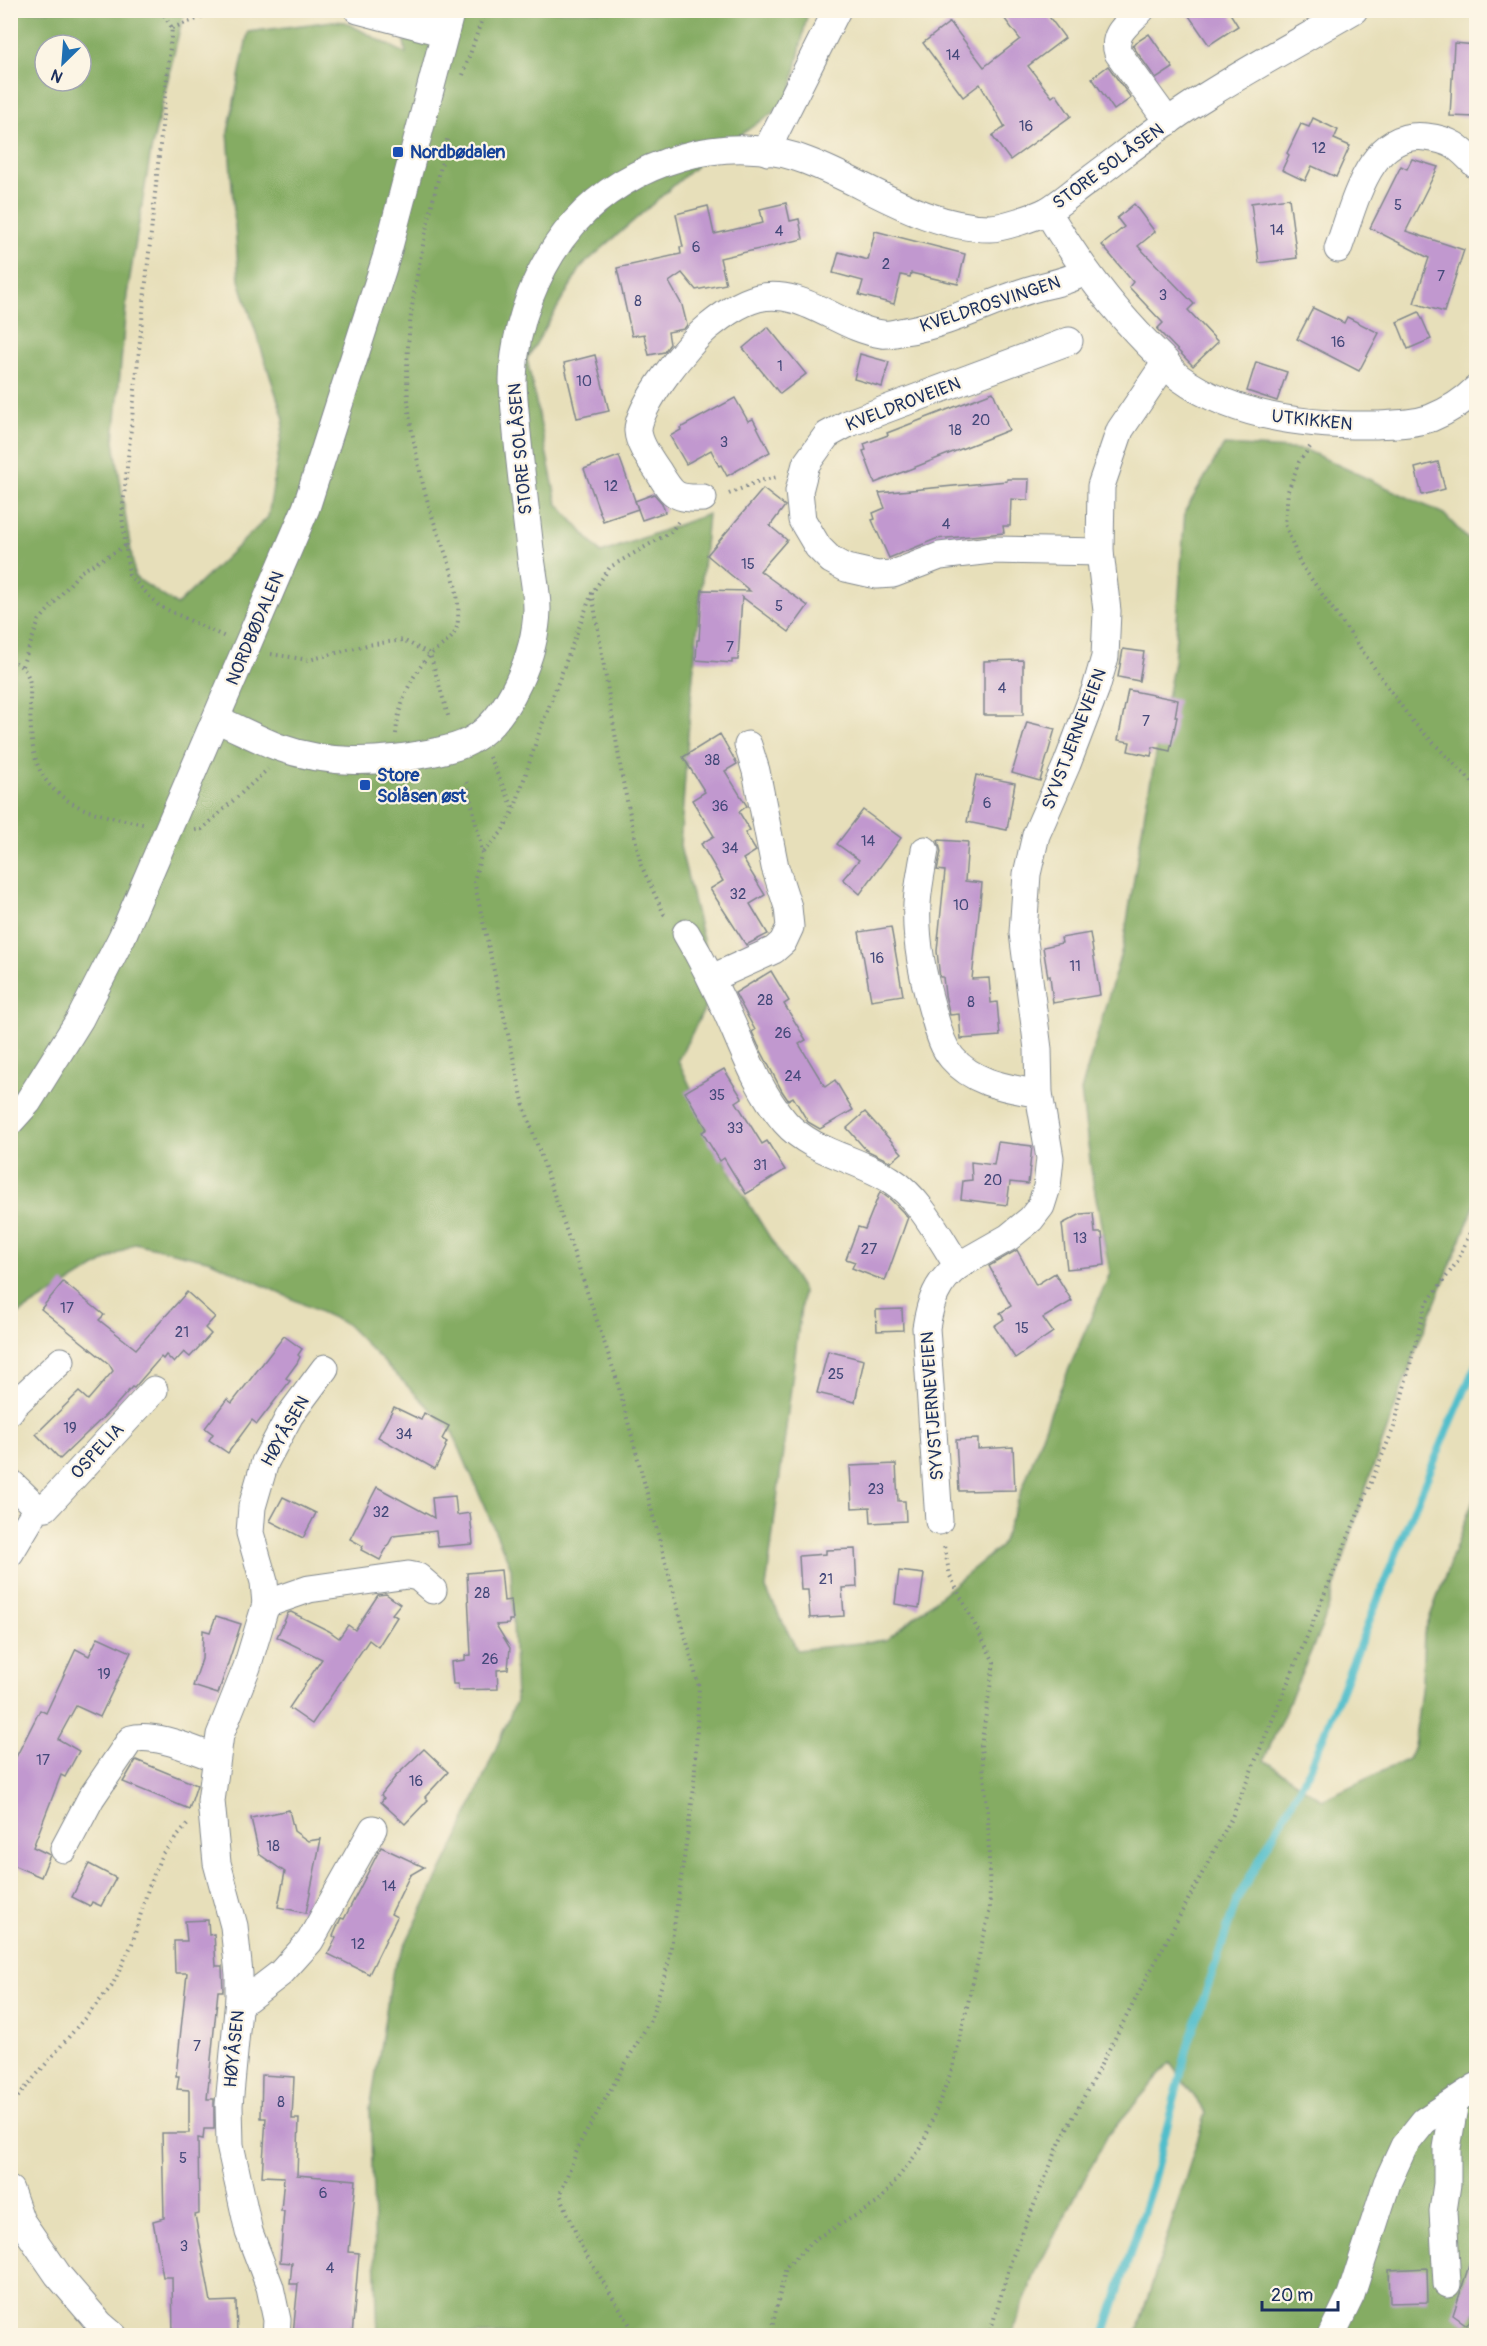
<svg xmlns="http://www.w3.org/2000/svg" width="1487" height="2346" viewBox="0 0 1487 2346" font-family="Pangolin,sans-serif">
	<rect width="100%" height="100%" fill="#fcf5e5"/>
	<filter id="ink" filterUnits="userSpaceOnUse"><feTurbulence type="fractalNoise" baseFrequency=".0167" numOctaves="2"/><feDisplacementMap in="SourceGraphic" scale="12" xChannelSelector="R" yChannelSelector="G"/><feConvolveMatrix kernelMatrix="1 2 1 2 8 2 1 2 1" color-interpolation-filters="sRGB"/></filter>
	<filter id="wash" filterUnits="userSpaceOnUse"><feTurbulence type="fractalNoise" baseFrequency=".008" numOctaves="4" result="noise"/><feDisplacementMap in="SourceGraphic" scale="24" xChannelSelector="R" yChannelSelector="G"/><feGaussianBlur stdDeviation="1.35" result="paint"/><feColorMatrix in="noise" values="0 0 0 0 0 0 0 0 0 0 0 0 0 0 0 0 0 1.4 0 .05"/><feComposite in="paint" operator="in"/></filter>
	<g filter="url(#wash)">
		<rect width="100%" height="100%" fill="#e7dfba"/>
		<path fill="#85ac63" stroke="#506e60" stroke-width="1.5" fill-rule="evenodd" d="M11 11H184L151 151 127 295 114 441 135 577 177 605 268 517 284 419 239 280 228 132 248 32 333 21 345 22 406 54 404 41 440 36 451 11H803L807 16 789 101 695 167 582 266 527 359 557 503 601 553 708 514 690 708 680 846 715 989 678 1060 733 1178 803 1291 766 1589 797 1650 886 1640 1001 1546 1053 1406 1110 1273 1092 1176 1081 1091 1123 946 1146 805 1174 662 1185 511 1224 445 1306 450 1444 514 1476 548V1202L1416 1350 1367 1484 1323 1624 1264 1760 1322 1800 1408 1759 1414 1746 1422 1682 1424 1633 1476 1492V2335H1136L1206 2113 1170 2063 1108 2135 1038 2267 1011 2335H378L370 2109 393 1969 459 1835 516 1701 511 1568 452 1431 346 1324 211 1261 135 1243 17 1315 11 1322ZM45 45H81V81H45Z"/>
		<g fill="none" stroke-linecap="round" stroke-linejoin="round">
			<path stroke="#51becb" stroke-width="8" d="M1104 2336 1152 2185 1189 2042 1237 1900 1310 1769 1418 1499 1476 1364"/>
		</g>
		<g id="blocks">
			<g fill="#c198cf">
				<path d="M998 10H1044L1065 38 1028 66 1052 97 1056 94 1071 116 1010 160 992 136 1005 127 980 84 963 97 923 43 950 22 984 67 1020 39Z"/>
				<path d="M1185 10H1228L1238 26 1209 45Z"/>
				<path d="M1149 34 1173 68 1156 79 1132 45Z"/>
				<path d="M1454 43 1476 45V117L1450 116Z"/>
				<path d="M1108 66 1131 98 1114 110 1092 78Z"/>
				<path d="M1313 118 1338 130 1334 139 1350 146 1336 177 1312 166 1305 181 1282 170 1289 155 1287 153 1301 124 1309 127Z"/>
				<path d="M1412 159 1438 167 1406 231 1464 250 1444 312 1414 303 1429 258 1370 228 1401 166 1407 169Z"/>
				<path d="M1289 198 1297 258 1259 263 1251 203Z"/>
				<path d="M786 203 790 221 799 219 803 239 720 258 726 284 696 290 682 273 669 282 682 305 687 325 684 329 668 332 670 344 664 352 649 355 644 334 632 336 617 268 681 254 680 247H683L676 214 708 206 714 234 763 223 760 209Z"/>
				<path d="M1134 204 1155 232 1138 246 1194 304 1188 310 1218 342 1193 366 1157 329 1163 323 1129 287 1133 282 1102 245 1124 227 1117 218Z"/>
				<path d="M875 231 965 254 958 284 911 273 910 277 901 275 894 304 859 295 863 281 833 273 839 252 868 260Z"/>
				<path d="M1313 308 1344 323 1347 317 1379 333 1359 371 1297 339Z"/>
				<path d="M1419 312 1431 339 1408 349 1397 322Z"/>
				<path d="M768 327 806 374 780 394 743 348Z"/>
				<path d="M860 354 889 362 882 387 854 379Z"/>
				<path d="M595 355 609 411 577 418 564 363Z"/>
				<path d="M1256 362 1287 372 1277 401 1247 391Z"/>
				<path d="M993 392 1009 430 875 483 863 451 866 450 864 444 888 435 887 433Z"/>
				<path d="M735 398 748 421 753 419 770 452 727 476 721 465 719 466 711 450 686 464 670 436 681 430 680 428Z"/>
				<path d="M619 456 638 509 603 521 584 469Z"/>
				<path d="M1438 462 1445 489 1422 495 1415 468Z"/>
				<path d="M1007 479H1029L1028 500 1011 499 1010 526H1003L1004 533 936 539 889 558 872 520 875 519 873 513 885 508 879 493 1007 481Z"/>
				<path d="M763 489 785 506 770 526 787 540 760 571 808 606 789 632 742 597 738 660H732V663L696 660 697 640H699L702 590 750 591 707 555Z"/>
				<path d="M654 494 662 503 665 512 642 520 635 501Z"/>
				<path d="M1123 649 1144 652 1139 681 1118 677Z"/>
				<path d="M1023 660V715H984V661Z"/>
				<path d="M1128 690 1178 700 1175 717H1177L1170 751 1153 747 1151 756 1128 751 1130 742 1118 740Z"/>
				<path d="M1027 722 1055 729 1040 781 1012 773Z"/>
				<path d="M720 734 737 764 725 771 747 806 739 812 750 830 745 833 756 851 743 859 765 895 750 904 768 934 746 945 710 889 723 881 701 844 714 836 692 800 705 792 683 757Z"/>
				<path d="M976 775 1015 783 1007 830 967 822Z"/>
				<path d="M863 810 901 838 860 894 843 879 859 860 837 844Z"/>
				<path d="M938 840 968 842 965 881 982 883 972 979 989 978 991 1003 997 1002 1000 1036 961 1039 959 1014 950 1015 945 995 943 977H940L939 970 937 951 945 871 937 870 941 852Z"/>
				<path d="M891 927 903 995 871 1000 859 932Z"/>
				<path d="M1090 933 1100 995 1053 1003 1050 976 1048 977 1043 947 1062 943 1061 938Z"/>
				<path d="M771 971 789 1001 784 1004 806 1040 799 1044 825 1087 835 1080 853 1110 820 1129 808 1122 793 1097 788 1100 782 1091 758 1045 752 1032 755 1030 735 993Z"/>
				<path d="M724 1069 742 1098 736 1102 762 1144 767 1141 785 1170 746 1194 724 1158 720 1161 702 1132 707 1129 685 1092Z"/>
				<path d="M865 1112 902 1153 891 1162 866 1150 847 1128Z"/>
				<path d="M998 1142 1032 1146 1028 1184 1010 1182 1007 1205 961 1199 963 1181 972 1180 971 1162 994 1165Z"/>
				<path d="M880 1192 891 1200 908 1217 885 1281 852 1268 855 1262 846 1259 858 1227 865 1229Z"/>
				<path d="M1093 1213 1095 1233H1102L1105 1265 1067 1269 1062 1224 1081 1214Z"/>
				<path d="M1017 1250 1036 1285 1055 1273 1072 1301 1043 1318 1053 1332 1015 1358 994 1326 1004 1319 1000 1313 1011 1306 989 1266Z"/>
				<path d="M63 1282 104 1315 99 1320 136 1349 187 1292 215 1317 205 1328 211 1334 190 1357 184 1352 174 1363 166 1355 163 1359 161 1357 134 1388 132 1387 116 1405 60 1459 36 1434 79 1392 88 1400 113 1371 109 1364 41 1309Z"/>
				<path d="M902 1309 903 1330 877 1331 876 1310Z"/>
				<path d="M284 1336 302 1349 298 1355 300 1357 297 1363 286 1378 290 1381 257 1424 252 1420 228 1453 209 1440 213 1434 205 1428 227 1399 232 1403Z"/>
				<path d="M828 1351 864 1360 855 1402 817 1393Z"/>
				<path d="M394 1407 421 1420 424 1413 449 1426 442 1439 447 1442 445 1446 446 1447 435 1469 378 1437Z"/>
				<path d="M978 1439V1449L1013 1447 1015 1490 959 1491 956 1440Z"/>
				<path d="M896 1464 898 1501H905L906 1521 871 1523 870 1507 852 1508 850 1466Z"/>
				<path d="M377 1487 434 1518 432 1498 455 1496 457 1515 470 1513 473 1544 438 1547 436 1531 393 1536 380 1560 361 1550 363 1546 350 1539Z"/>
				<path d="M283 1497 316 1513 303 1538 270 1521Z"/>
				<path d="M855 1549 857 1587 842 1588 844 1616 810 1618 808 1590H801L799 1556 826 1554V1550Z"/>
				<path d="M501 1570 504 1601 511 1600 513 1620H509V1624L496 1625 510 1648 508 1669 497 1670 498 1689 458 1690V1684H453L451 1662 465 1660V1656L471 1655 467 1573Z"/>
				<path d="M899 1571 924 1574 919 1608 895 1604Z"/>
				<path d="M386 1594 400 1604 392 1614 397 1617 378 1647 369 1640 312 1724 289 1708 322 1659 277 1637 288 1613 291 1612 329 1631 339 1638 348 1625 355 1630 378 1595Z"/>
				<path d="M216 1616 241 1624 218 1694 193 1686 202 1659 203 1630 210 1632Z"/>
				<path d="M98 1637 131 1652 100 1717 76 1706 58 1739 79 1751 65 1777 61 1775 33 1847 50 1855 41 1877 10 1864V1769L40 1710 46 1713 76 1649 89 1656Z"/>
				<path d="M424 1749 448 1772 425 1797 428 1800 405 1824 381 1802 384 1798 381 1795 396 1776Z"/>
				<path d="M136 1760 197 1785 189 1809 123 1782Z"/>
				<path d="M289 1810 294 1831 308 1841 321 1839 306 1913 278 1907 285 1872 259 1854 251 1818Z"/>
				<path d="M381 1847 424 1867 410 1875 391 1914 397 1917 369 1974 328 1954 336 1938 333 1936 341 1918 344 1919Z"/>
				<path d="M89 1864 116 1878 101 1906 92 1902 90 1906 72 1897Z"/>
				<path d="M208 1920 209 1935 214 1934 216 1966H222L223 1991H218L207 2099H214V2129H204L203 2139 198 2138 199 2214 195 2215 211 2302 236 2301 237 2336H173L172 2277H163L153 2221 164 2218 162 2133H189V2090L177 2089 179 2076H176L187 1973H175L174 1941H187L185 1921Z"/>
				<path d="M262 2075 294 2077 292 2119H299L297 2175 356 2180 349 2252 359 2253 352 2336 293 2334 298 2284H290L292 2263 280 2262 284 2211H281L284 2177 262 2176 266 2118H261Z"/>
				<path d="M1472 2256 1476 2257V2311L1467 2325 1453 2315Z"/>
				<path d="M1427 2268 1428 2302 1390 2303 1389 2270Z"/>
			</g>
		</g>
	</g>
	<g filter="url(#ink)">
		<use href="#blocks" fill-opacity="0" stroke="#81878c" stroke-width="1.5"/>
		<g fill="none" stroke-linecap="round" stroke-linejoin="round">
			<defs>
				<g id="minor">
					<path d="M358 10 445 33"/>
					<path d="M1141 10C1129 23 1111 34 1118 53L1168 122"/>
					<path d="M768 152 770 143 837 10"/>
					<path d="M1047 211C1079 265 1116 314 1162 358 1168 364 1173 373 1180 378 1235 418 1310 426 1376 425 1395 424 1413 424 1431 418 1448 411 1463 402 1476 389"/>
					<path d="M1338 249C1354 207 1368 130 1426 137 1452 140 1459 147 1476 165"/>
					<path d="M1069 341 849 423 827 435 806 464 799 491 802 520 818 547 831 560 846 568 877 575 893 574 940 556 991 550 1100 552"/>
					<path d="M703 498C674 499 673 495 658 471 650 459 639 445 638 431 637 406 689 343 708 327 723 315 739 303 758 298 802 287 840 329 882 334 890 335 898 332 905 331 948 324 988 303 1029 290 1048 284 1069 282 1085 271"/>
					<path d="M216 719C237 728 257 739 278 747 328 765 379 763 430 753 443 750 458 748 470 741 510 719 536 652 537 609 537 592 533 574 531 558 526 513 520 467 516 422 515 408 513 394 513 380 514 325 537 265 574 223 629 161 728 130 807 161 866 183 924 228 990 228 1002 228 1035 217 1047 211 1061 203 1075 190 1088 181 1127 152 1165 121 1206 96 1254 66 1304 39 1354 10"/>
					<path d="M925 850C922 868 918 886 917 904 915 941 923 977 933 1012 938 1028 941 1045 952 1058 974 1084 1009 1088 1039 1094"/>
					<path d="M686 933C704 963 719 994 733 1026 747 1059 761 1094 785 1122 812 1153 857 1158 891 1180 921 1199 939 1237 958 1266L1009 1237 1031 1219 1041 1206 1047 1187 1050 1158 1039 1094 1038 1049 1023 933 1027 874 1036 835 1067 764 1096 688 1105 657 1107 611 1100 552 1101 486 1120 430 1166 362"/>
					<path d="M712 978 774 950 783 942 790 927 788 907 775 867 756 771 748 745"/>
					<path d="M10 1122 28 1102 80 1019 122 937 306 508 386 258 451 10"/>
					<path d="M10 1411 14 1405 61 1361"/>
					<path d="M10 1482 37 1508"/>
					<path d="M939 1521 926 1328C930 1302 937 1282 958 1266"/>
					<path d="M10 1553 37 1508 46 1507 154 1390"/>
					<path d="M266 1604 264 1582 250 1533 252 1507 265 1462 290 1415 325 1368"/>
					<path d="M64 1849 91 1798 131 1739C154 1732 193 1750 216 1758"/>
					<path d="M239 1999H247L281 1973 310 1941 373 1829"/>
					<path d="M10 2190 21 2221 58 2275 100 2324 114 2336"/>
					<path d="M1447 2284 1443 2211 1447 2184V2148L1455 2101"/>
					<path d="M276 2336 277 2320 270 2287 249 2232 230 2145 229 2105 239 1999V1974L234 1926 217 1863 211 1801 220 1735 247 1667 266 1604 309 1589 408 1575 418 1577 433 1590"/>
					<path d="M1331 2336 1351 2295 1387 2183 1404 2146 1424 2121 1476 2087"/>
				</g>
			</defs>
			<use href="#minor" stroke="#81878c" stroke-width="29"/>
			<g stroke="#81878c" stroke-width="4" stroke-dasharray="1.5 4.5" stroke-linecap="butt">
				<path d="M161 10 172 28 122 516 129 575 159 606 225 637"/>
				<path d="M172 28 222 10"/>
				<path d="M463 75 485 10"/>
				<path d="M1310 447 1299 462 1288 491 1285 524 1300 563 1412 721 1476 786"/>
				<path d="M729 494 759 481 778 477"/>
				<path d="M592 593 623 782 641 865 664 914 668 917"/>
				<path d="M271 654 309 660 367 645 403 640 430 654 449 719"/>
				<path d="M10 659C19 664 26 669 29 679 31 685 30 695 30 702 31 740 30 774 64 798 86 814 117 818 143 824"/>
				<path d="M22 666 39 621 80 572 125 546"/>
				<path d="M396 734C398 706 410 677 429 656 441 643 457 642 458 619 461 580 439 542 429 506 421 480 416 452 411 426 396 331 428 227 448 135"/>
				<path d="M489 757 514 809"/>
				<path d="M467 782 482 852 474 881 524 1106 616 1377 699 1687 694 1788 669 1961 651 2019 580 2143 560 2194 582 2248 637 2336"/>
				<path d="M195 830 202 829 268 769"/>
				<path d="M483 852 501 833 514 810 540 730 592 593 610 567 671 532 678 522"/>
				<path d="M10 2106 112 1986 132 1944 148 1889 162 1854 188 1824"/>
				<path d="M624 2336 632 2328"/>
				<path d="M770 2336 786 2267 815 2239 879 2202 921 2148 953 2067 990 1909 988 1816 981 1746 994 1662 950 1576 944 1546"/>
				<path d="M989 2336 1012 2258 1060 2142 1232 1817 1394 1427 1425 1306 1457 1262 1476 1219"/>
			</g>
			<use href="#minor" stroke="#fff" stroke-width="27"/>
		</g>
	</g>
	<g fill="#1a4fb4" stroke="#fcf5e5" stroke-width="2">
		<rect x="392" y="146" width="12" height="12" rx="3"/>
		<rect x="359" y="779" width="12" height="12" rx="3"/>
	</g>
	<g text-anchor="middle" stroke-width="4.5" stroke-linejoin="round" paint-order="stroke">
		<g font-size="15" fill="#44497a">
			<text x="953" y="60">14</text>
			<text x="1026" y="131">16</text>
			<text x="1319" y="153">12</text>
			<text x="1398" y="210">5</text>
			<text x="1277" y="235">14</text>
			<text x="779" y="236">4</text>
			<text x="696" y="252">6</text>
			<text x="886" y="269">2</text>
			<text x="1441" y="281">7</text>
			<text x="1163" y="300">3</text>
			<text x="638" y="306">8</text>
			<text x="1338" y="347">16</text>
			<text x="780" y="371">1</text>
			<text x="584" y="386">10</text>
			<text x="981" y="425">20</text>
			<text x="955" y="435">18</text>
			<text x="724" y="447">3</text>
			<text x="611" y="491">12</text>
			<text x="946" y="529">4</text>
			<text x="748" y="569">15</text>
			<text x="779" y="611">5</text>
			<text x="730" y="652">7</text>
			<text x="1002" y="693">4</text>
			<text x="1146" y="726">7</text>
			<text x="712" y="765">38</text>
			<text x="987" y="808">6</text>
			<text x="720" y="811">36</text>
			<text x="868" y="846">14</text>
			<text x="730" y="853">34</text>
			<text x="738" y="899">32</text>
			<text x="961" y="910">10</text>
			<text x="877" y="963">16</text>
			<text x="1075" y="971">11</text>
			<text x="765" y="1005">28</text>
			<text x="971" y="1007">8</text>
			<text x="783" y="1038">26</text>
			<text x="793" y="1081">24</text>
			<text x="717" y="1100">35</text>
			<text x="735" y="1133">33</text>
			<text x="760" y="1170">31</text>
			<text x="993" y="1185">20</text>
			<text x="1080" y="1243">13</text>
			<text x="869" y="1254">27</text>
			<text x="67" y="1313">17</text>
			<text x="1022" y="1333">15</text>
			<text x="182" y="1337">21</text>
			<text x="836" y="1379">25</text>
			<text x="70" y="1433">19</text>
			<text x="404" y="1439">34</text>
			<text x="876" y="1494">23</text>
			<text x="381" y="1517">32</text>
			<text x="826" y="1584">21</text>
			<text x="482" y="1598">28</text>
			<text x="490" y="1664">26</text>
			<text x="104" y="1679">19</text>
			<text x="43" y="1765">17</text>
			<text x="416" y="1786">16</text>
			<text x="273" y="1851">18</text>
			<text x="389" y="1891">14</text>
			<text x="358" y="1949">12</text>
			<text x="197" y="2051">7</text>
			<text x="281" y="2107">8</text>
			<text x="183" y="2163">5</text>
			<text x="323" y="2198">6</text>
			<text x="184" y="2251">3</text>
			<text x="330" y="2273">4</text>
		</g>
		<g font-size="18" font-weight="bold" fill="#164399" stroke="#fcf5e5" text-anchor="start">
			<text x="410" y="158">Nordbødalen</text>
			<text x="377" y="781">Store<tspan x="377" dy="21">Solåsen øst</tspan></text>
		</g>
		<g font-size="18" fill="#1b2f5e" stroke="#fcf5e5">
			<text transform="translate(1108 166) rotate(-36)" y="6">STORE SOLÅSEN</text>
			<text transform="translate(990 304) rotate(-18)" y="6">KVELDROSVINGEN</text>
			<text transform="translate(903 404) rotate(-21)" y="6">KVELDROVEIEN</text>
			<text transform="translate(1312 420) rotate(6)" y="6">UTKIKKEN</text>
			<text transform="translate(520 449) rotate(-95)" y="6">STORE SOLÅSEN</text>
			<text transform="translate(255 628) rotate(-67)" y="6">NORDBØDALEN</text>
			<text transform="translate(1074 739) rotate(-69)" y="6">SYVSTJERNEVEIEN</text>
			<text transform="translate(932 1406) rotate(-94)" y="6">SYVSTJERNEVEIEN</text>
			<text transform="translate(285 1431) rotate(-60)" y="6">HØYÅSEN</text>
			<text transform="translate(97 1451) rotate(-47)" y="6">OSPELIA</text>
			<text transform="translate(234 2049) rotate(-84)" y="6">HØYÅSEN</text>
		</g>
	</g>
	<rect width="1487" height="2346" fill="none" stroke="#fcf5e5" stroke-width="36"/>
	<g transform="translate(63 63) rotate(205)"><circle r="28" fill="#fcf5e5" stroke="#a2a6af" stroke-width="1.5"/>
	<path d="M0-4.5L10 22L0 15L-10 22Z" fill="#1f6fb2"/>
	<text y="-9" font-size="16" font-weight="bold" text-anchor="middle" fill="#1b2f5e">N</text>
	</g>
	<path d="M1262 2301v9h76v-9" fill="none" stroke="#1b2f5e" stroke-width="3"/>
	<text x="1271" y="2301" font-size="18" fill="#1b2f5e" stroke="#fcf5e5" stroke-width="4.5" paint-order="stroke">20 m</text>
</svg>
